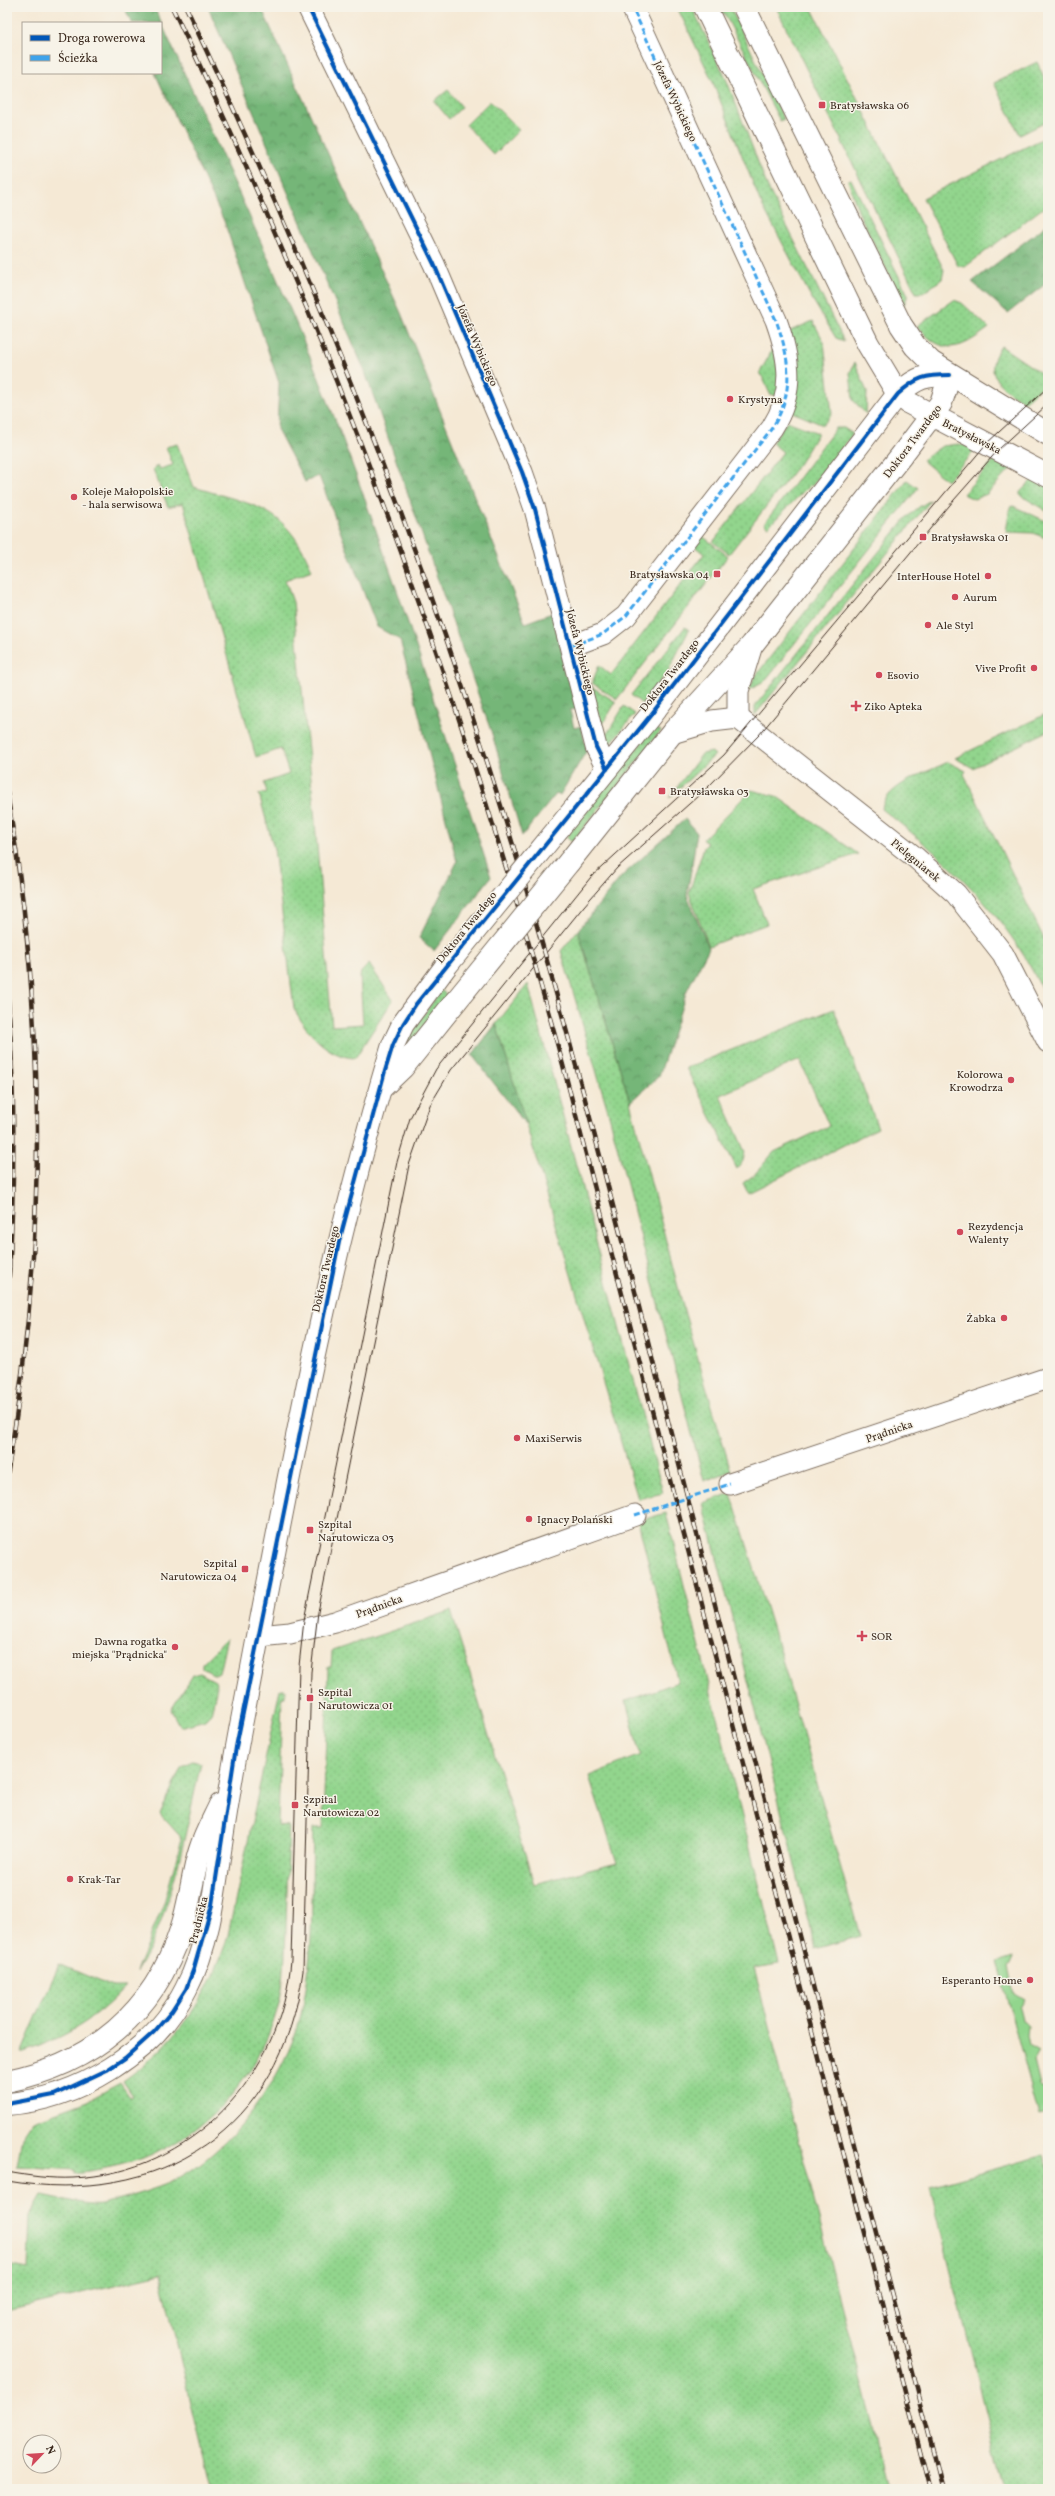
<svg xmlns="http://www.w3.org/2000/svg" width="1055" height="2496" viewBox="0 0 1055 2496" font-family="Vollkorn,serif">
	<defs>
		<pattern id="grass-dots" width="8" height="8" patternUnits="userSpaceOnUse"><rect width="8" height="8" fill="#92d58d"/><path d="M2 2h.1M6 6h.1" fill="none" stroke="#7fb779" stroke-width="1.8" stroke-linecap="round"/></pattern>
		<pattern id="forest-crowns" width="20" height="18" patternUnits="userSpaceOnUse"><rect width="20" height="18" fill="#75b678"/><path d="M2 6a3 3 0 1 1 6 0M12 15a3 3 0 1 1 6 0" fill="none" stroke="#619462"/></pattern>
	</defs>
	<rect width="100%" height="100%" fill="#f7f3e8"/>
	<filter id="ink" filterUnits="userSpaceOnUse"><feTurbulence type="fractalNoise" baseFrequency=".025" numOctaves="2"/><feDisplacementMap in="SourceGraphic" scale="8" xChannelSelector="R" yChannelSelector="G"/><feConvolveMatrix kernelMatrix="1 2 1 2 8 2 1 2 1" color-interpolation-filters="sRGB"/></filter>
	<filter id="wash" filterUnits="userSpaceOnUse"><feTurbulence type="fractalNoise" baseFrequency=".012" numOctaves="4" result="noise"/><feDisplacementMap in="SourceGraphic" scale="16" xChannelSelector="R" yChannelSelector="G"/><feGaussianBlur stdDeviation="0.9" result="paint"/><feColorMatrix in="noise" values="0 0 0 0 0 0 0 0 0 0 0 0 0 0 0 0 0 1.4 0 .05"/><feComposite in="paint" operator="in"/></filter>
	<g filter="url(#wash)">
		<rect width="100%" height="100%" fill="#f5e9d5"/>
		<g fill="url(#grass-dots)" stroke="#668056">
			<path d="M677 7H692L727 81 768 188 844 341 836 338 811 297 760 201 712 80Z"/>
			<path d="M719 7H730L784 119 780 121 724 13 722 14Z"/>
			<path d="M776 7H811L944 270 942 279 923 293H916Z"/>
			<path d="M1037 62 1048 86V121L1020 135 994 83Z"/>
			<path d="M448 90 462 107 449 119 434 101Z"/>
			<path d="M490 101 519 130 494 155 466 125Z"/>
			<path d="M1048 136V204L965 267 958 266 923 198Z"/>
			<path d="M851 179 908 295 904 305 858 211 848 180Z"/>
			<path d="M954 300 962 303 989 328C960 350 943 357 917 326Z"/>
			<path d="M813 321 824 342 832 414 823 425 792 412 797 388 790 331Z"/>
			<path d="M1001 346 1048 378V381L1024 402C1001 388 981 374 1001 346Z"/>
			<path d="M774 347 779 376 778 396 770 394 760 372Z"/>
			<path d="M855 362 867 392 866 414 853 400 850 373Z"/>
			<path d="M787 421 818 433 800 463 729 554 713 542 783 452 772 443Z"/>
			<path d="M836 428H844L853 434 812 486 810 485 768 527 764 524Z"/>
			<path d="M177 444 194 487C255 506 285 505 312 570L285 580 293 602 313 798 332 1026 363 1024 360 977 361 972 369 964 393 1000 355 1058C327 1057 305 1031 294 1008L274 849 259 794 267 792 264 783 289 774 281 749 256 757 183 503 168 507 153 469 158 465 160 469 173 465 166 447Z"/>
			<path d="M959 444 977 448 947 481 922 460 942 446Z"/>
			<path d="M996 458 1012 467 987 494 974 499 963 494Z"/>
			<path d="M1034 478 1048 487V512L1020 495V492Z"/>
			<path d="M907 480 918 488 764 682 749 690 754 678Z"/>
			<path d="M931 500 755 715V706L906 518 919 507Z"/>
			<path d="M1013 506 1048 522V539L1033 533 1006 532 1010 507Z"/>
			<path d="M701 535 728 556 617 699 592 683 599 665 611 675 704 554 693 545Z"/>
			<path d="M685 627 689 630 668 671 642 704 631 695Z"/>
			<path d="M592 687 616 702 601 727 593 693Z"/>
			<path d="M624 706 635 714 610 744 604 739Z"/>
			<path d="M1048 713V731L973 768 955 758Z"/>
			<path d="M654 727 661 731 572 842 566 837Z"/>
			<path d="M712 752 715 755 669 798 702 754Z"/>
			<path d="M948 762 966 771 964 774 1048 947V1001C1038 982 1029 962 1017 945 980 890 934 850 882 809 885 785 928 772 948 762Z"/>
			<path d="M751 790 776 796 858 854 753 889 767 924 709 946 689 893 704 847 707 844 703 839Z"/>
			<path d="M578 930 630 1102 685 1314 731 1471 704 1481 608 1111 561 951Z"/>
			<path d="M528 984 663 1493 638 1499 496 1024Z"/>
			<path d="M441 990 447 995 399 1058 407 1038Z"/>
			<path d="M834 1009 878 1128 748 1193 743 1183 754 1175 774 1152 829 1126 800 1060 720 1095 745 1152 743 1161 737 1169 686 1068Z"/>
			<path d="M731 1493 782 1659 860 1936 816 1949 703 1503Z"/>
			<path d="M666 1513 779 1964 754 1968 889 2489H212L160 2274 7 2311V2265L28 2269 30 2214 41 2195C55 2197 89 2206 101 2204 116 2201 160 2188 173 2181 230 2152 286 2077 301 2015 315 1955 311 1889 313 1828H323L328 1667H331L332 1651 451 1611 534 1884 617 1863 589 1776 640 1755 626 1701 678 1682 638 1521Z"/>
			<path d="M227 1638 219 1673 215 1675 202 1668V1663Z"/>
			<path d="M200 1673 215 1681 217 1686 211 1714 205 1720 180 1727 171 1710 193 1675Z"/>
			<path d="M280 1689H285V1697H282L278 1826 289 1827C288 1860 287 1894 286 1927 285 1951 285 1975 280 1999 265 2064 220 2122 160 2151 133 2164 104 2169 75 2173V2170L17 2166 22 2137 33 2121 87 2101 120 2083 130 2097 133 2096 123 2081C174 2045 211 1995 228 1935Z"/>
			<path d="M192 1761 201 1763C186 1828 172 1917 136 1972L164 1903 181 1842 180 1836 160 1814 181 1768Z"/>
			<path d="M59 1964 113 1987H125C96 2020 62 2039 21 2053Z"/>
			<path d="M1045 2155 1048 2169V2489H1005L930 2187Z"/>
		</g>
		<g fill="url(#forest-crowns)" stroke="#58704b">
			<path d="M124 7H154C217 145 282 282 337 424 394 573 442 725 491 877L434 951 419 938 457 862 400 640 377 627 319 476 305 482 277 429 279 383 224 221 155 73H161V23H132Z"/>
			<path d="M208 7H261L401 313 525 623 552 613 577 709 570 710 574 728 581 726 587 750 560 795 557 793 522 836 492 734 364 369Z"/>
			<path d="M1048 224V282L1008 313 972 282Z"/>
			<path d="M685 819 697 833 687 895 709 948 687 990 659 1076 630 1102 578 930 622 876Z"/>
			<path d="M496 1024 527 1126 472 1055Z"/>
		</g>
		<path fill="#92d58d" stroke="#668056" d="M1013 1957 1008 1968 1014 1993 1024 1999 1019 2008 1022 2020 1028 2026 1027 2036 1029 2046 1039 2052 1034 2061 1040 2086 1048 2090V2113L1039 2116 997 1962Z"/>
	</g>
	<g filter="url(#ink)">
		<g fill="none" stroke-linecap="round" stroke-linejoin="round">
			<defs>
				<g id="minor">
					<path d="M309 9 434 264 522 472 535 509 596 747 607 769"/>
					<path d="M571 646 603 634 626 616 772 428C795 392 790 359 776 320L632 7"/>
					<path d="M738 718V691L752 645"/>
					<path d="M672 733 712 721 738 718 916 858 956 894 1003 954 1048 1042"/>
					<path d="M730 1484 1048 1378"/>
					<path d="M259 1636 290 1633 335 1622 635 1515"/>
				</g>
				<g id="tertiary">
					<path d="M705 7 868 344 898 394 909 403 1048 476"/>
					<path d="M744 7 901 325 915 346 931 362 1048 434"/>
					<path d="M558 829 650 716 898 394C917 377 925 375 950 375"/>
					<path d="M569 862 672 733 752 645 901 456 941 403 950 375"/>
					<path d="M381 1088 403 1067 456 1001"/>
					<path d="M7 2081C92 2064 154 2013 181 1930 190 1904 192 1875 200 1850 205 1834 213 1820 220 1805"/>
					<path d="M7 2104C77 2099 154 2053 186 1989 208 1947 214 1897 220 1851 227 1805 234 1760 243 1715 286 1491 326 1264 393 1045L403 1024 446 966"/>
				</g>
			</defs>
			<use href="#minor" stroke="#7c6d5e" stroke-width="23"/>
			<use href="#tertiary" stroke="#7c6d5e" stroke-width="24"/>
			<use href="#minor" stroke="#fff" stroke-width="21"/>
			<use href="#tertiary" stroke="#fff" stroke-width="22"/>
			<g stroke="#3b2a1e" stroke-width="1">
				<path d="M7 2172C29 2176 51 2179 73 2178 192 2173 282 2075 291 1960L299 1666 304 1620 397 1162 410 1118 436 1069 591 877 724 755 987 443 1048 387"/>
				<path d="M7 2181C162 2207 282 2130 303 1971L311 1672 318 1612 409 1165 430 1105 451 1070 584 906 617 868 707 788 759 735 954 500 999 449 1048 404"/>
			</g>
			<defs>
				<g id="rail">
					<path d="M172 7C336 346 464 701 563 1065L930 2489"/>
					<path d="M186 7C304 255 407 509 490 771 568 1016 628 1266 692 1515 775 1840 859 2164 943 2489"/>
					<path d="M7 793C47 1025 47 1243 7 1476"/>
					<path d="M7 989C16 1093 15 1198 7 1302"/>
				</g>
			</defs>
			<use href="#rail" stroke="#3b2a1e" stroke-width="4.5"/>
			<use href="#rail" stroke="#f7f3e8" stroke-width="3" stroke-dasharray="9" stroke-linecap="butt"/>
			<defs>
				<g id="tertiary-bridge">
					<path d="M446 966 558 829"/>
					<path d="M456 1001 569 862"/>
				</g>
			</defs>
			<use href="#tertiary-bridge" stroke="#7c6d5e" stroke-width="24" stroke-linecap="butt"/>
			<use href="#tertiary-bridge" stroke="#fff" stroke-width="22"/>
			<g stroke="#3fa3ea" stroke-width="3" stroke-dasharray="6 3" stroke-linecap="butt">
				<path d="M571 646 603 634 626 616 772 428C795 392 790 359 776 320L632 7"/>
				<path d="M635 1515 730 1484"/>
			</g>
			<defs>
				<g id="cycleway">
					<path d="M309 9 434 264 522 472 535 509 596 747 607 769"/>
					<path d="M7 2104 54 2095 107 2070 125 2058 154 2032 172 2011 186 1989 194 1968 212 1905 236 1747 339 1242 385 1071 393 1045 403 1024 416 1004 650 716 898 394C917 377 925 375 950 375"/>
				</g>
			</defs>
			<use href="#cycleway" stroke="#f7f3e8" stroke-width="6"/>
			<use href="#cycleway" stroke="#0057b8" stroke-width="4"/>
		</g>
	</g>
	<g fill="#d1495b" stroke="#f7f3e8" stroke-width="1.5">
		<rect x="818" y="101" width="8" height="8" rx="2"/>
		<circle cx="730" cy="399" r="4"/>
		<circle cx="74" cy="497" r="4"/>
		<rect x="919" y="533" width="8" height="8" rx="2"/>
		<rect x="713" y="570" width="8" height="8" rx="2"/>
		<circle cx="988" cy="576" r="4"/>
		<circle cx="955" cy="597" r="4"/>
		<circle cx="928" cy="625" r="4"/>
		<circle cx="1034" cy="668" r="4"/>
		<circle cx="879" cy="675" r="4"/>
		<path d="M854 700h4v4h4v4h-4v4h-4v-4h-4v-4h4z"/>
		<rect x="658" y="787" width="8" height="8" rx="2"/>
		<circle cx="1011" cy="1080" r="4"/>
		<circle cx="960" cy="1232" r="4"/>
		<circle cx="1004" cy="1318" r="4"/>
		<circle cx="517" cy="1438" r="4"/>
		<circle cx="529" cy="1519" r="4"/>
		<rect x="306" y="1526" width="8" height="8" rx="2"/>
		<rect x="241" y="1565" width="8" height="8" rx="2"/>
		<path d="M860 1630h4v4h4v4h-4v4h-4v-4h-4v-4h4z"/>
		<circle cx="175" cy="1647" r="4"/>
		<rect x="306" y="1694" width="8" height="8" rx="2"/>
		<rect x="291" y="1801" width="8" height="8" rx="2"/>
		<circle cx="70" cy="1879" r="4"/>
		<circle cx="1030" cy="1980" r="4"/>
	</g>
	<g text-anchor="middle" stroke-width="3" stroke-linejoin="round" paint-order="stroke">
		<g font-size="11" fill="#3b2a1e" stroke="#f7f3e8">
			<text transform="translate(676 101) rotate(65)" y="4">Józefa Wybickiego</text>
			<text transform="translate(478 345) rotate(67)" y="4">Józefa Wybickiego</text>
			<text transform="translate(972 436) rotate(27)" y="4">Bratysławska</text>
			<text transform="translate(912 441) rotate(-53)" y="4">Doktora Twardego</text>
			<text transform="translate(581 652) rotate(76)" y="4">Józefa Wybickiego</text>
			<text transform="translate(669 675) rotate(-52)" y="4">Doktora Twardego</text>
			<text transform="translate(916 860) rotate(40)" y="4">Pielęgniarek</text>
			<text transform="translate(466 927) rotate(-51)" y="4">Doktora Twardego</text>
			<text transform="translate(325 1269) rotate(-77)" y="4">Doktora Twardego</text>
			<text transform="translate(889 1431) rotate(-19)" y="4">Prądnicka</text>
			<text transform="translate(379 1606) rotate(-20)" y="4">Prądnicka</text>
			<text transform="translate(198 1920) rotate(-76)" y="4">Prądnicka</text>
		</g>
		<g font-size="11" fill="#3b2a1e" stroke="#f7f3e8" text-anchor="start">
			<text x="830" y="109">Bratysławska 06</text>
			<text x="738" y="403">Krystyna</text>
			<text x="82" y="495">Koleje Małopolskie<tspan x="82" dy="13">- hala serwisowa</tspan></text>
			<text x="931" y="541">Bratysławska 01</text>
			<text x="709" y="578" text-anchor="end">Bratysławska 04</text>
			<text x="980" y="580" text-anchor="end">InterHouse Hotel</text>
			<text x="963" y="601">Aurum</text>
			<text x="936" y="629">Ale Styl</text>
			<text x="1026" y="672" text-anchor="end">Vive Profit</text>
			<text x="887" y="679">Esovio</text>
			<text x="864" y="710">Ziko Apteka</text>
			<text x="670" y="795">Bratysławska 03</text>
			<text x="1003" y="1078" text-anchor="end">Kolorowa<tspan x="1003" dy="13">Krowodrza</tspan></text>
			<text x="968" y="1230">Rezydencja<tspan x="968" dy="13">Walenty</tspan></text>
			<text x="996" y="1322" text-anchor="end">Żabka</text>
			<text x="525" y="1442">MaxiSerwis</text>
			<text x="537" y="1523">Ignacy Polański</text>
			<text x="318" y="1528">Szpital<tspan x="318" dy="13">Narutowicza 03</tspan></text>
			<text x="237" y="1567" text-anchor="end">Szpital<tspan x="237" dy="13">Narutowicza 04</tspan></text>
			<text x="871" y="1640">SOR</text>
			<text x="167" y="1645" text-anchor="end">Dawna rogatka<tspan x="167" dy="13">miejska "Prądnicka"</tspan></text>
			<text x="318" y="1696">Szpital<tspan x="318" dy="13">Narutowicza 01</tspan></text>
			<text x="303" y="1803">Szpital<tspan x="303" dy="13">Narutowicza 02</tspan></text>
			<text x="78" y="1883">Krak-Tar</text>
			<text x="1022" y="1984" text-anchor="end">Esperanto Home</text>
		</g>
	</g>
	<rect width="1055" height="2496" fill="none" stroke="#f7f3e8" stroke-width="24"/>
	<rect x="22" y="22" width="140" height="52" fill="#f7f3e8" stroke="#aca397"/>
	<rect x="30" y="35" width="20" height="6" fill="#0057b8" stroke="#aca397"/>
	<text x="58" y="42" font-size="12" fill="#3b2a1e">Droga rowerowa</text>
	<rect x="30" y="55" width="20" height="6" fill="#3fa3ea" stroke="#aca397"/>
	<text x="58" y="62" font-size="12" fill="#3b2a1e">Ścieżka</text>
	<g transform="translate(42 2454) rotate(65)"><circle r="19" fill="#f7f3e8" stroke="#aca397"/>
	<path d="M0-3L7 15L0 10L-7 15Z" fill="#d1495b"/>
	<text y="-6" font-size="11" font-weight="bold" text-anchor="middle" fill="#3b2a1e">N</text>
	</g>
</svg>
